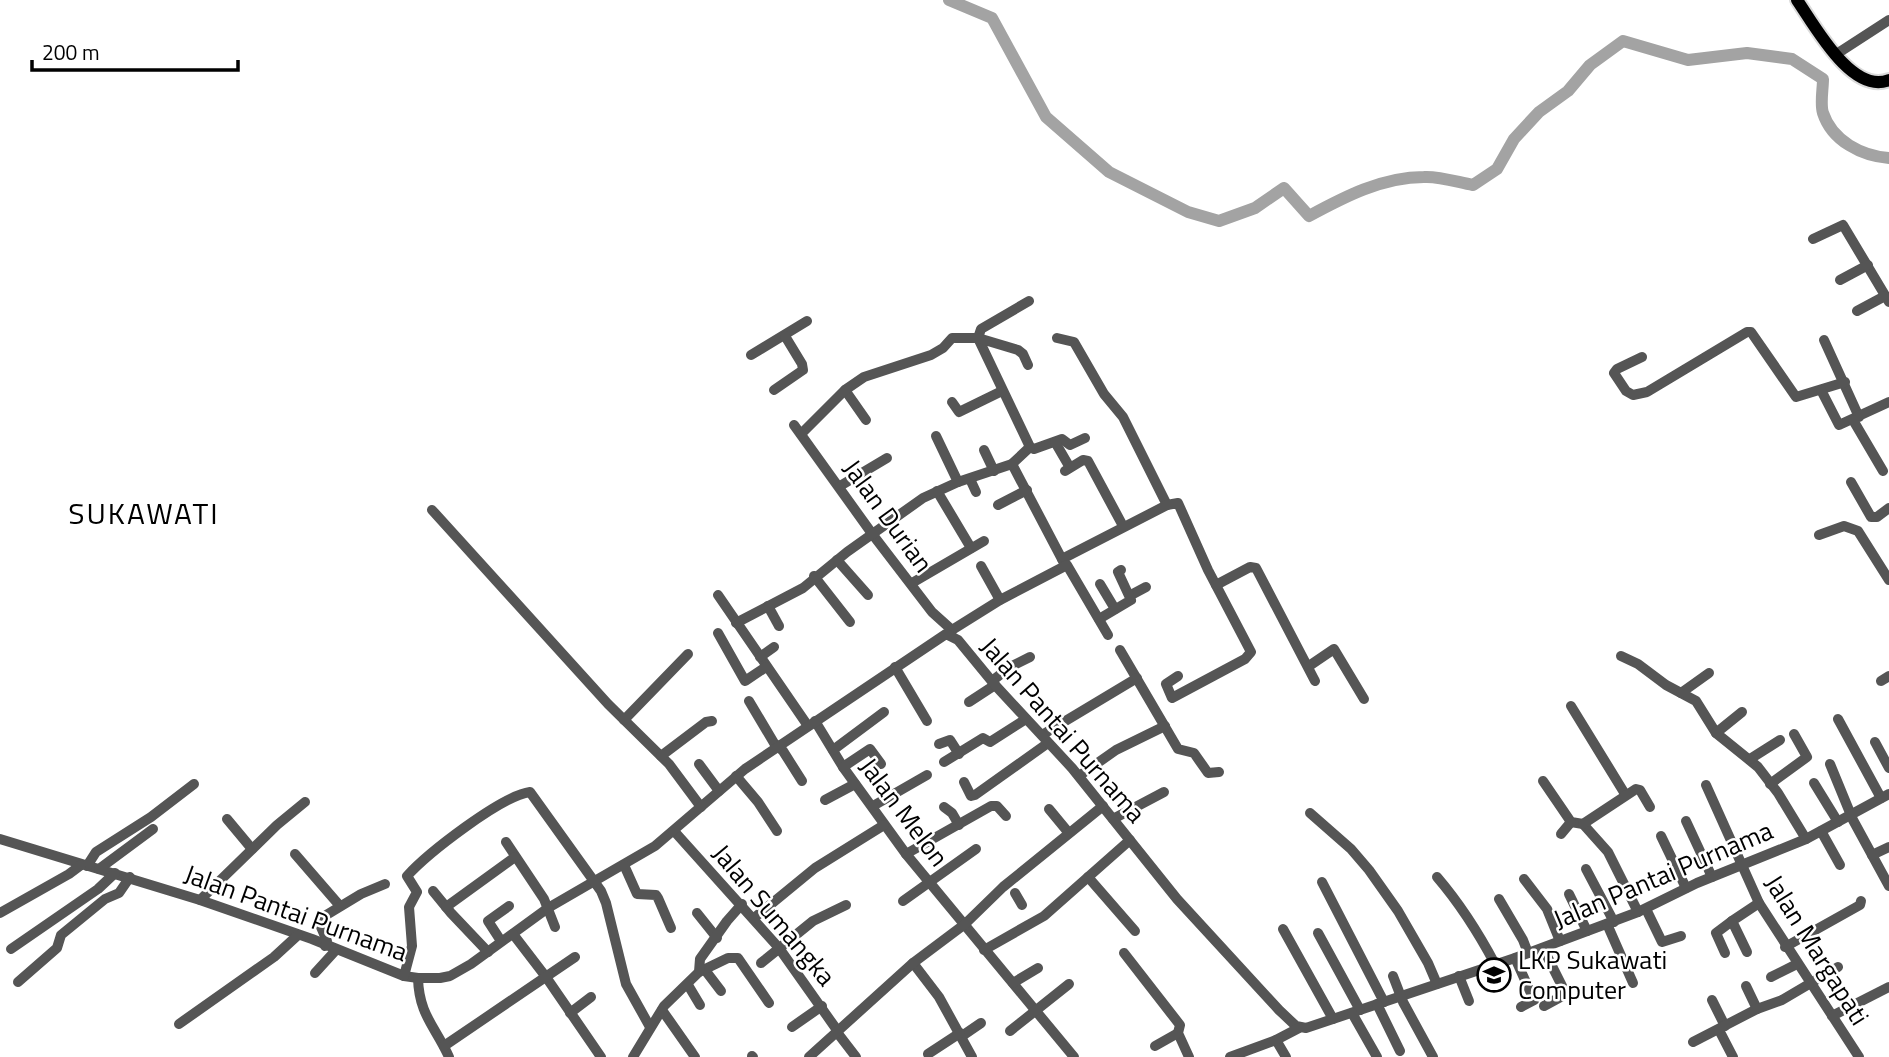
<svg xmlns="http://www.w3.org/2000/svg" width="1889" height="1057" viewBox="0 0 1889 1057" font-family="'Titillium Web',sans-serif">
	<rect width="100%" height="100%" fill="#fff"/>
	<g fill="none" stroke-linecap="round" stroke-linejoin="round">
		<path stroke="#a3a3a3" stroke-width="12" d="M949 0 992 18 1046 117 1109 172 1188 212 1219 221 1255 208 1284 188 1309 216C1344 197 1382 177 1424 177 1439 176 1457 182 1473 185L1497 169 1514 139 1539 112 1568 91 1590 65 1623 41 1688 60 1747 53 1792 59 1823 79C1823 89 1820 104 1823 113 1832 141 1862 156 1889 158"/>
		<defs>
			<path id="major" d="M1797 0C1815 26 1852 95 1889 80"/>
		</defs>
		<use href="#major" stroke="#dbdbdb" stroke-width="16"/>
		<g stroke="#555" stroke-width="10">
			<path d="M1835 55 1889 20"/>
			<path d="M1813 239 1843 225 1889 302"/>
			<path d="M1840 280 1868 265"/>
			<path d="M1029 301 981 329 978 338 1030 447 1034 449 1062 439 1070 445 1085 438"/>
			<path d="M1857 311 1885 296"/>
			<path d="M1057 338 1074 342 1104 394 1123 417 1167 505"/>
			<path d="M1824 340 1859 417"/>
			<path d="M751 355 807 321"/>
			<path d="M1642 357 1617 369 1614 373 1626 391 1633 395 1647 392 1747 332H1751L1796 397 1845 382"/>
			<path d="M774 390 803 370 802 364 785 336"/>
			<path d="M845 390 866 420"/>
			<path d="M1821 390 1839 425 1889 402"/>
			<path d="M952 402 959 412 1002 391"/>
			<path d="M1853 420 1883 471"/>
			<path d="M794 425 873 535 932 612 952 630"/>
			<path d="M801 434 845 390 864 377 931 355 943 348 952 338H978L1018 350 1023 354 1028 365"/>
			<path d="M936 436 958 482"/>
			<path d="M1055 442 1069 466"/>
			<path d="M984 450 994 471"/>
			<path d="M1012 464 1064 563"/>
			<path d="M1065 471 1083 460 1088 461 1123 526"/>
			<path d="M970 479 976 492"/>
			<path d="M1851 482 1871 517H1877L1889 508"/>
			<path d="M840 486 887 458"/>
			<path d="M937 491 971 548"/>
			<path d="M998 505 1027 490"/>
			<path d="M432 510 608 704 669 764 701 807"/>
			<path d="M1819 535 1844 526 1858 531 1889 580"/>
			<path d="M1062 559 1167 505 1178 503 1208 570 1251 652 1245 659 1172 698 1166 684 1178 676"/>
			<path d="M837 560 868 595"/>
			<path d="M981 566 1000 600"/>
			<path d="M814 576 850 622"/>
			<path d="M912 583 984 541"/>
			<path d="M1100 584 1115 609"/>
			<path d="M1216 585 1250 567 1256 568 1315 681"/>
			<path d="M718 595 808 726"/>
			<path d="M1131 595 1146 587"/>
			<path d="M768 606 779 626"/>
			<path d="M1099 619 1131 600 1118 572 1121 570"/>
			<path d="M736 623 803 588 847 552 923 498 958 482 1012 464 1030 447"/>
			<path d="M718 633 745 681 766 667"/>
			<path d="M951 634 952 630 1000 600 1067 565 1108 635"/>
			<path d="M1120 650 1178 749 1194 753 1208 773 1219 772"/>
			<path d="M1621 656 1638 664 1666 685 1696 701 1716 733"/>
			<path d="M760 657 774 647"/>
			<path d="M1309 666 1334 649 1364 699"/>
			<path d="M895 667 927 721"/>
			<path d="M992 681 1010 667 1030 657"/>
			<path d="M1881 681 1889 676"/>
			<path d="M1681 693 1709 673"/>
			<path d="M749 701 774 743 783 751 802 781"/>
			<path d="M969 702 995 685"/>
			<path d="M1571 706 1625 794"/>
			<path d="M1742 712 1716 733 1758 767 1778 793 1806 839"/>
			<path d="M1838 719 1881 798"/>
			<path d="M624 720 688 654"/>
			<path d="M815 721 843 767 906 854 1074 1057"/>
			<path d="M1042 735 1137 678"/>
			<path d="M1875 742 1889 768"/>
			<path d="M939 744 950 740 959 754"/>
			<path d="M833 750 884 712"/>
			<path d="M661 756 706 722 712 721"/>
			<path d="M1750 759 1780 740"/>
			<path d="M944 762 983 738 990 742 1026 719"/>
			<path d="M699 764 719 791"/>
			<path d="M1830 764 1853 820 1889 886"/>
			<path d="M843 767 870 749 881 764"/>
			<path d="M736 776 758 802 777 831"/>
			<path d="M1079 776 1116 750 1165 726"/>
			<path d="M1543 781 1571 822 1583 824 1608 852 1638 912"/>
			<path d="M964 782 971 796 975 795 1048 743"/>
			<path d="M1814 783 1838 822"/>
			<path d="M1770 784 1807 757 1794 734"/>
			<path d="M1706 785 1759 903 1859 1057"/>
			<path d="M825 800 855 784"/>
			<path d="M873 806 927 775"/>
			<path d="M944 807 952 813 959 825"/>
			<path d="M1049 809 1068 832"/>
			<path d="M1310 813 1351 849 1369 870 1398 911 1428 963 1437 984"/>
			<path d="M227 819 252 849"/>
			<path d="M1113 819 1164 792"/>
			<path d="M1686 821 1712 877"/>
			<path d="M1583 824 1636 789 1640 790 1650 807"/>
			<path d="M674 831 779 948 837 1030"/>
			<path d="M1821 831 1840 865"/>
			<path d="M1561 834 1571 822"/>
			<path d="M1661 836 1686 888"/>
			<path d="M0 839 200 900 312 939 404 976 418 978H440L450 976 471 964 548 908 655 846 745 769 946 634 958 640 995 685 1072 768 1177 899 1279 1010 1296 1026 1306 1028 1515 958 1638 912 1697 883 1806 839 1889 794"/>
			<path d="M506 842 544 899 555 927"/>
			<path d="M295 854 340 906"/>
			<path d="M906 854 991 806H997L1006 816"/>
			<path d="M1872 855 1889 847"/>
			<path d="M624 865 637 894 656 895 658 898 671 928"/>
			<path d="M87 866 96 852 151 817 194 784"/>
			<path d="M99 869 153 829"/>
			<path d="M1586 869 1614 922"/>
			<path d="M1088 877 1135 931"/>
			<path d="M1437 877C1461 905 1478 932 1495 964"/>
			<path d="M1524 879 1547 909 1560 941"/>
			<path d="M1322 882 1384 1002"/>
			<path d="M433 891 451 913 488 952"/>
			<path d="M1015 893 1022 905"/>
			<path d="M1569 894 1587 931"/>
			<path d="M1499 899 1523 940 1528 953"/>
			<path d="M200 900 277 825 305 802"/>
			<path d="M903 901 976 849"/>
			<path d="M446 907 515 857"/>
			<path d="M1646 909 1662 942 1681 936"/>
			<path d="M0 913 69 874 81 865"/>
			<path d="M697 913 717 938"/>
			<path d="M754 918 815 868 884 825"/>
			<path d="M1607 924 1633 983"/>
			<path d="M1283 929 1333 1019"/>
			<path d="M1318 933 1360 1010"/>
			<path d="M513 934 546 977 601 1057"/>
			<path d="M501 941 488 921 509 906"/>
			<path d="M325 946 327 941 318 920 361 894 385 884"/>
			<path d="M1785 947 1860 905 1861 901"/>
			<path d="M1543 948 1566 994 1544 1006"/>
			<path d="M11 949 98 889 115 873"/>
			<path d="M984 950 1044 916 1130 840"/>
			<path d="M1747 952 1732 921 1759 903"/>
			<path d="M1124 953 1180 1025 1178 1033 1189 1057"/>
			<path d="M1725 953 1716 933 1732 921"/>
			<path d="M1515 958 1534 1000 1521 1007"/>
			<path d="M761 963 813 921 846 905"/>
			<path d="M913 963 939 997 972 1057"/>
			<path d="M705 970 721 991"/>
			<path d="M699 972 728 958H738L769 1003"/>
			<path d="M315 973 336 950"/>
			<path d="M404 976 412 946 409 907 417 892 407 876C428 853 501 796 530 792L601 891 606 903 626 984 650 1027"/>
			<path d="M1393 976 1403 1002 1433 1057"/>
			<path d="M1459 976 1469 1001"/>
			<path d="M1771 977 1797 964"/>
			<path d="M418 978C419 1015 435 1026 449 1057"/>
			<path d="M18 982 57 948 61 935 105 899 119 893 130 877"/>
			<path d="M1013 983 1038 968"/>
			<path d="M688 985 700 1005"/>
			<path d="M1746 986 1757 1009"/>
			<path d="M1712 1000 1725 1026"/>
			<path d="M1377 1004 1400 1051"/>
			<path d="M662 1010 695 1057"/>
			<path d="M570 1013 591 997"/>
			<path d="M1352 1013 1377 1057"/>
			<path d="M1832 1016 1889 987"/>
			<path d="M179 1024 274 957 298 935"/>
			<path d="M792 1027 822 1006"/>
			<path d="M1719 1030 1733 1057"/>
			<path d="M836 1031 856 1057"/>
			<path d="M1010 1031 1069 984"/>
			<path d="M962 1036 981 1023"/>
			<path d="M1276 1040 1286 1057"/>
			<path d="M1693 1042 1757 1009 1782 1000 1838 967"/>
			<path d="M444 1046 575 957"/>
			<path d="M1155 1046 1178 1033"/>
			<path d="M928 1054 960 1033"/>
			<path d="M752 1056 753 1057"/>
			<path d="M633 1057 664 1006 699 972 700 959 727 921 742 904"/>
			<path d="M809 1057 913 963 965 924 1003 887 1103 806"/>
			<path d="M1230 1057 1276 1040 1299 1028"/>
		</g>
		<use href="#major" stroke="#000" stroke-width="12"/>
	</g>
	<defs>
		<symbol id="school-ring" viewBox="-11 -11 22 22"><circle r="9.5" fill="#fff" stroke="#000" stroke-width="1.5"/><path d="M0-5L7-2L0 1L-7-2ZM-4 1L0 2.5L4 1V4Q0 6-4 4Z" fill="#000"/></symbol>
	</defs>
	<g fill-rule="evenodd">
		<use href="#school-ring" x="1475" y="956" width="38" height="38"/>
	</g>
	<g text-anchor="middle" stroke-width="5" stroke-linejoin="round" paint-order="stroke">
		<g font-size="26" fill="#000" stroke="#fff">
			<text transform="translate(888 516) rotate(54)" y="9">Jalan Durian</text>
			<text transform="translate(1063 730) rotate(49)" y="9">Jalan Pantai Purnama</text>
			<text transform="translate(904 812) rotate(53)" y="9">Jalan Melon</text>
			<text transform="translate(1663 875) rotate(-23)" y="9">Jalan Pantai Purnama</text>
			<text transform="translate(296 913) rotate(20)" y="9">Jalan Pantai Purnama</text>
			<text transform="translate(774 915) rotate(50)" y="9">Jalan Sumangka</text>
			<text transform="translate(1817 950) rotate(58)" y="9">Jalan Margapati</text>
		</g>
		<g font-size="26" fill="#000" stroke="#fff" text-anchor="start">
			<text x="1518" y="969">LKP Sukawati<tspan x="1518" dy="30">Computer</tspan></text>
		</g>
		<g font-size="30" letter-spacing="2" fill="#000" stroke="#fff">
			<text x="144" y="524">SUKAWATI</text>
		</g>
	</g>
	<path d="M32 60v10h206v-10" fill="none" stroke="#000000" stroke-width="3.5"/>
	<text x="42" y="60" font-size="21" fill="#000000" stroke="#ffffff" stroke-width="5" paint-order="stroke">200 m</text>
</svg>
